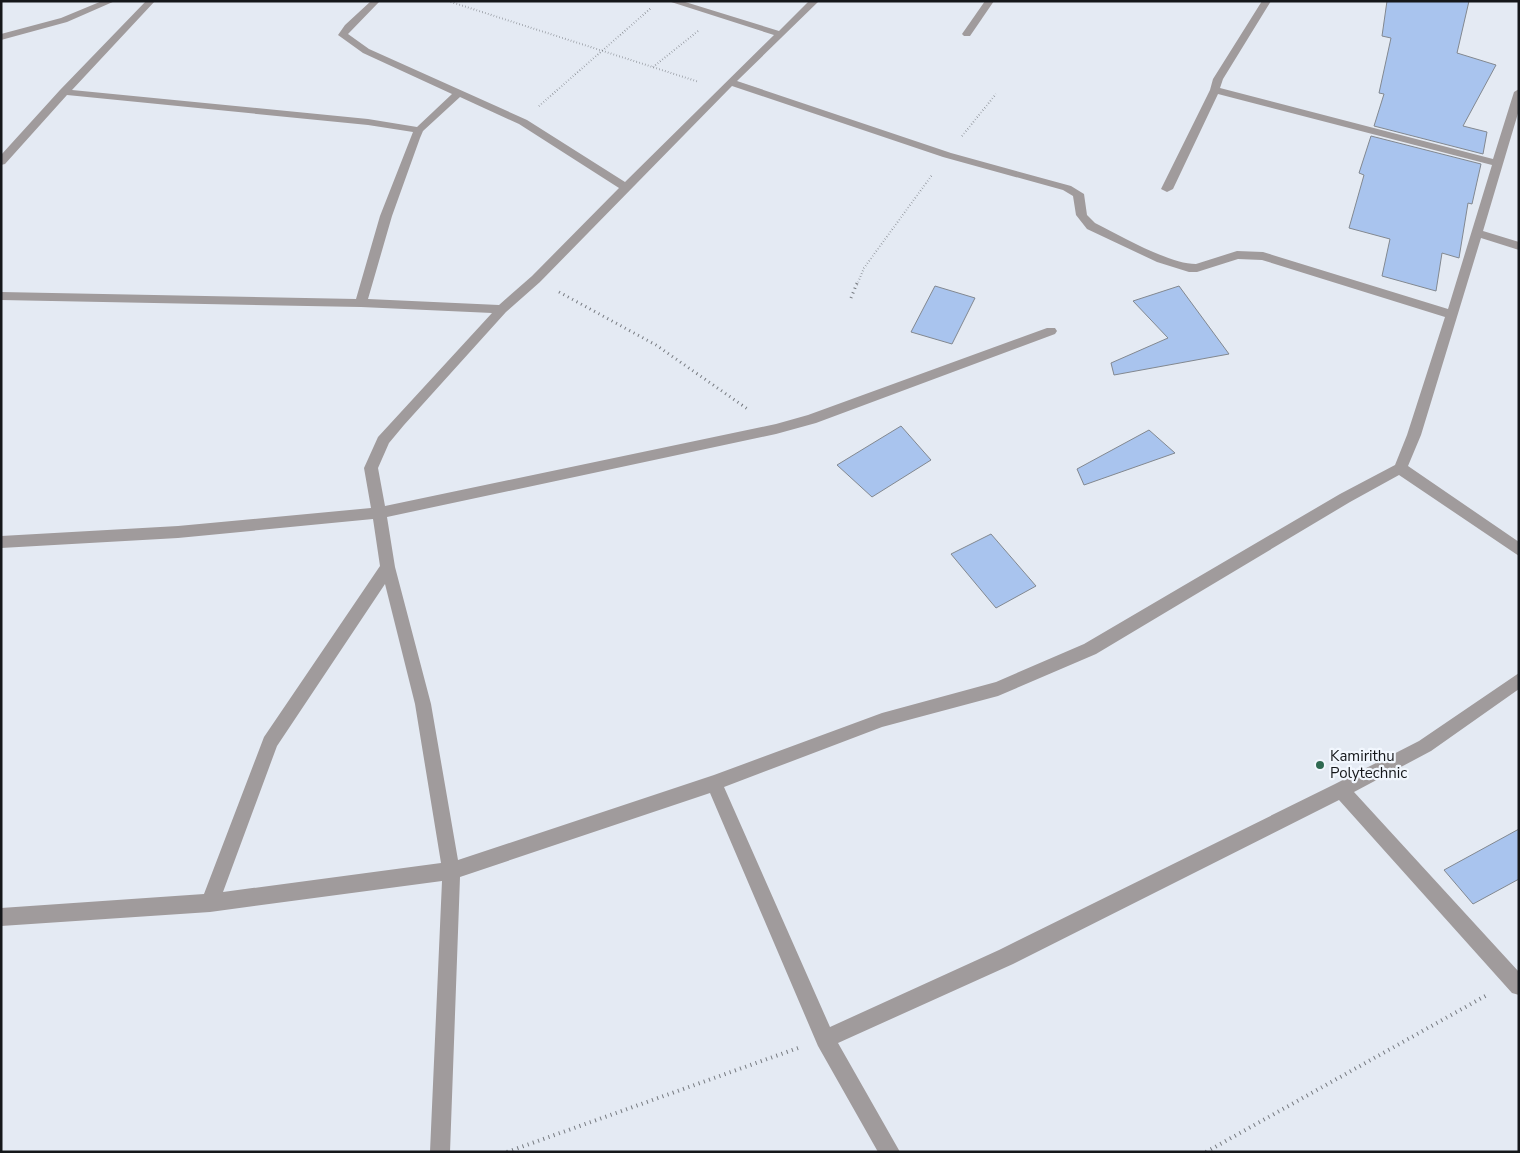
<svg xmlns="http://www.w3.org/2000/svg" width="1520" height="1153" viewBox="0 0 1520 1153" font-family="'Nunito Sans',sans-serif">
	<rect width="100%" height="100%" fill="#e4eaf3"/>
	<g fill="#a9c4ee" stroke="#828890">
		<path d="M1387 1H1469L1457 53 1496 65 1463 126 1487 132 1483 154 1374 126 1384 94 1379 93 1391 38 1382 36Z"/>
		<path d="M1371 136 1481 164 1472 204 1468 203 1459 258 1442 253 1436 291 1382 276 1390 239 1349 228 1364 175 1359 173Z"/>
		<path d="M935 286 975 298 952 344 911 332Z"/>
		<path d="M1179 286 1229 354 1114 375 1111 363 1168 338 1133 301Z"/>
		<path d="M901 426 931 460 872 497 837 465Z"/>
		<path d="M1149 430 1175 453 1084 485 1077 469Z"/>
		<path d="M991 534 1036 586 996 608 951 554Z"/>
		<path d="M1519 829V879L1473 904 1444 870Z"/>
	</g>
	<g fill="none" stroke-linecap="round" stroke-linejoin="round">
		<g stroke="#777b81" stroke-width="2" stroke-dasharray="0.5 2.5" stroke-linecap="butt">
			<path d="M448 1 699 82"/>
			<path d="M653 67 698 31"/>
			<path d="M539 106 651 8"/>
			<path d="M962 136 996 94"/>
			<path d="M857 285 864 268 932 175"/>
		</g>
		<g stroke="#777b81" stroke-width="3" stroke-dasharray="1 4" stroke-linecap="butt">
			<path d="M559 292 656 345 749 410"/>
			<path d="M851 298 857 283"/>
		</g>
		<g stroke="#777b81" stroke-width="4" stroke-dasharray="1 4.5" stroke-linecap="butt">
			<path d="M507 1152 798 1048"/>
			<path d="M1206 1152 1487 995"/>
		</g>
		<path fill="#a09b9c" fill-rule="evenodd" d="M985 1H994L970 36H964L962 34Z"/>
		<g fill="#a09b9c" fill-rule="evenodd">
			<path d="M102 1H115L67 22 1 40V34L61 18Z"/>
			<path d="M146 1H155L72 90 368 119 417 127 452 94 363 53 338 35 345 25 371 1H380L348 34 369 49 527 120 625 182 774 35 668 1H682L779 31 809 1H819L737 81 951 153 1071 186 1084 194 1087 215 1095 223C1121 236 1169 264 1196 264L1237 251 1263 252 1448 309 1492 165 1218 94 1173 189 1167 192 1161 189 1210 90 1213 79 1262 1H1271L1223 79 1220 88 1493 159 1514 92 1519 89V110L1483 231 1519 242V250L1481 238 1421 435 1408 466 1519 542V556L1399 475 1350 502 1096 654 998 696 882 727 724 787 830 1027 999 950 1335 784 1419 741 1519 673V689L1431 751 1354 792 1519 972V995L1512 993 1339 800 1013 964 838 1043 900 1152H878L818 1046 710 793 460 877 450 1152H430L442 881 210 912 1 926V908L204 894 264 737 380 566 373 519 178 538 1 548V536L178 526 371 508 364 468 378 437 492 313 361 307 1 300V292L356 299 380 216 413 132 368 125 67 95 5 164 1 165V155L60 90ZM732 86 943 157 1063 190 1073 196 1076 215 1087 229 1157 262 1189 272H1197L1238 259 1262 260 1445 317 1407 435 1395 465 1340 494 1084 644 996 682 882 713 714 775 458 860 431 704 395 567 387 517 776 434 816 423 1055 334 1057 331 1055 328H1047L808 415 776 424 385 506 378 468 389 443 404 425 506 312 540 282ZM460 97 519 124 619 188 532 276 499 305 368 299 392 216 420 138 423 131ZM385 584 415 704 441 863 223 892 277 746Z"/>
		</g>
	</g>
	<circle fill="#2f6951" stroke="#f2f7fe" stroke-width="2" cx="1320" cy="765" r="5"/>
	<g text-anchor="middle" stroke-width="4.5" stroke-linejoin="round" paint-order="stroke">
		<g font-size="15" fill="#15171a" stroke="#f2f7fe" text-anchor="start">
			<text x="1330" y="761">Kamirithu<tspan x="1330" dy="17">Polytechnic</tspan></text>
		</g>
	</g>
	<rect width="1520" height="1153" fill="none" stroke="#15171a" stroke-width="5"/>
</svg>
